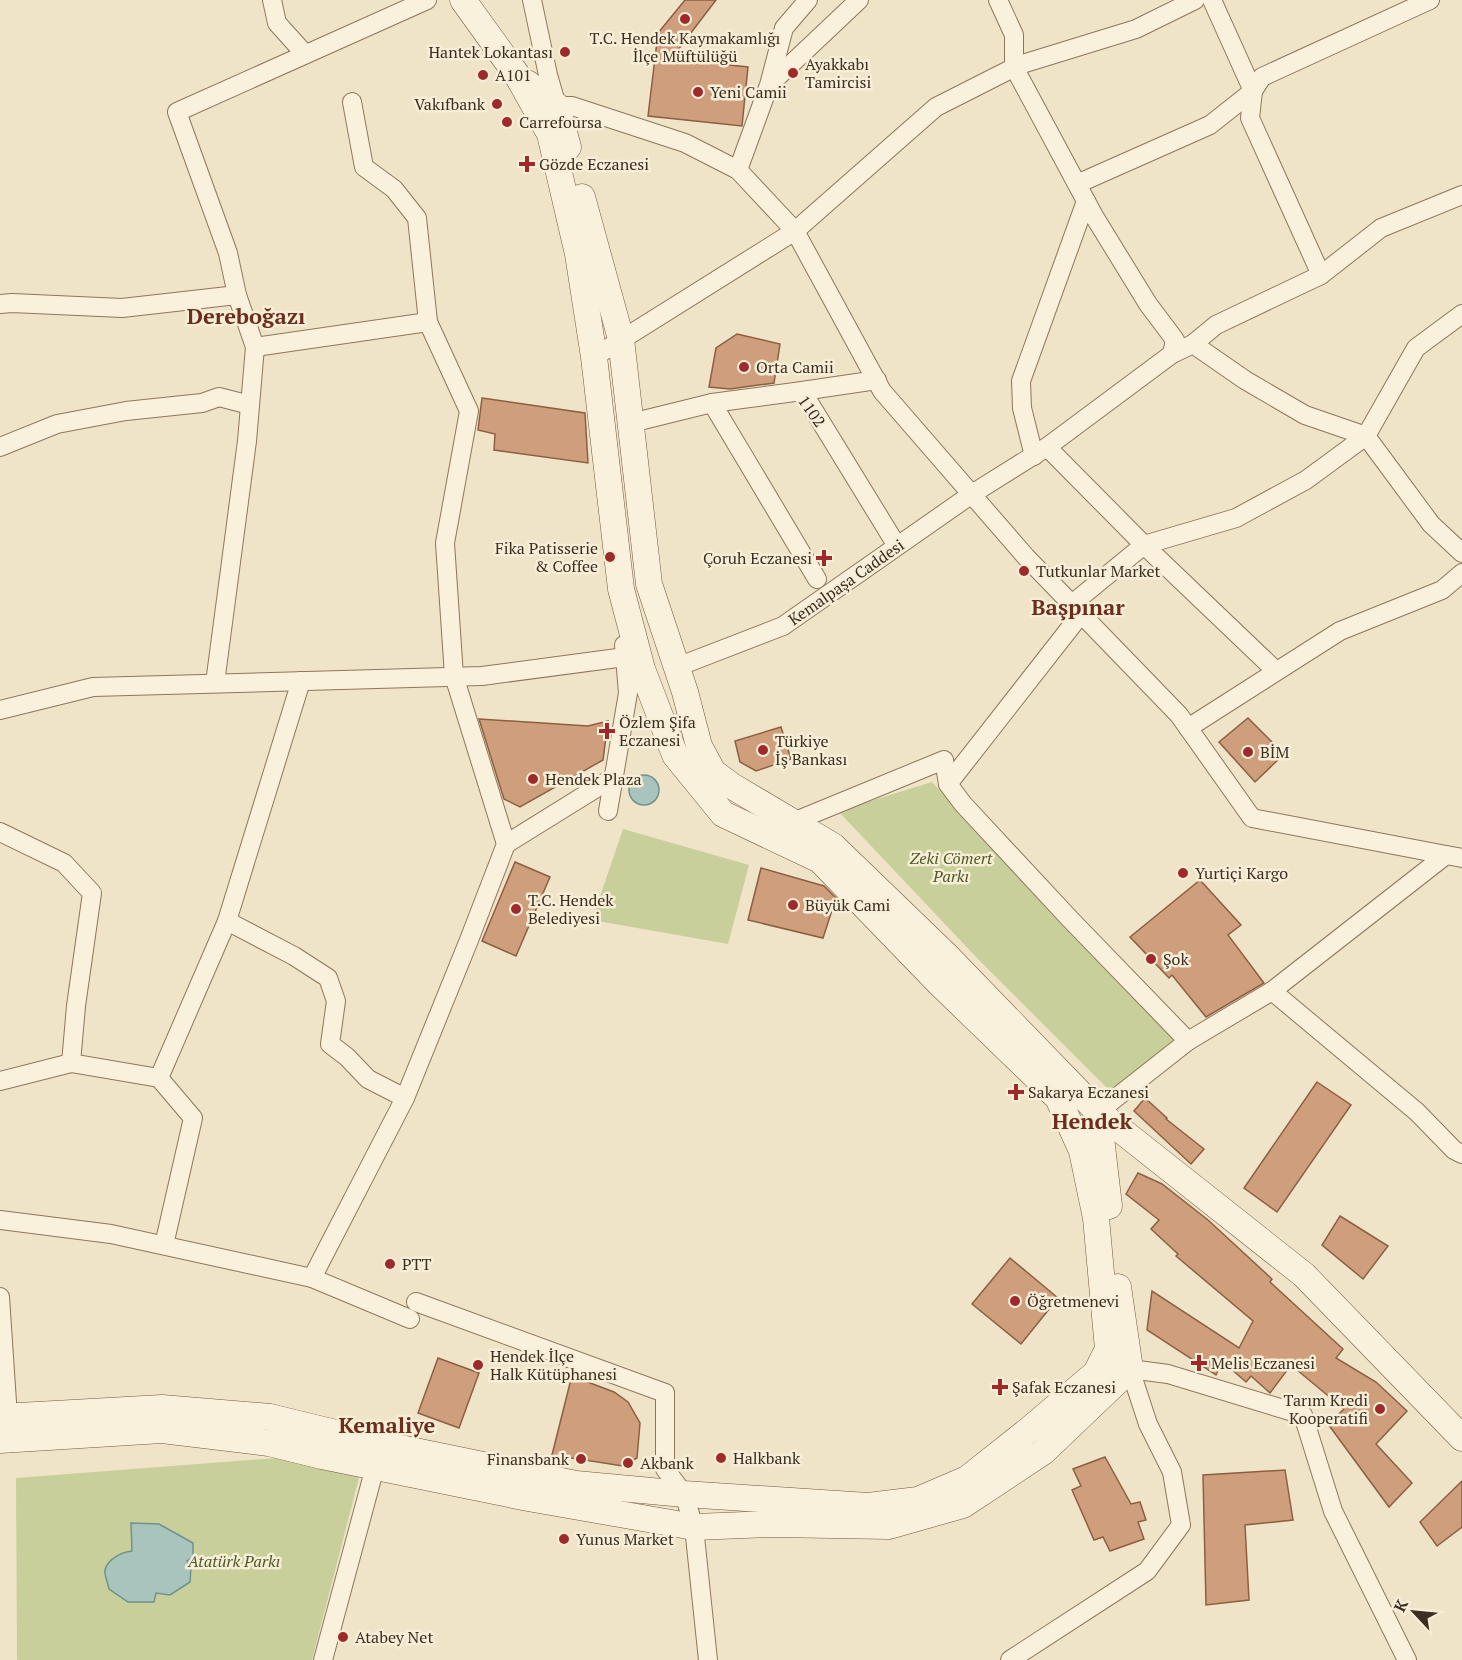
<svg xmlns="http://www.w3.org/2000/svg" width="1462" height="1660" viewBox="0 0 1462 1660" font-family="'PT Serif',serif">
	<rect width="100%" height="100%" fill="#f0e4c8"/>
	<g fill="#c9cf9b">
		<path d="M932 782 1180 1046 1113 1094 977 958 838 811Z"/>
		<path d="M623 829 749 865 728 944 592 920Z"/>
		<path d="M277 1458 360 1474 312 1660H17L16 1478Z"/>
	</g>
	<g fill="#a9c4bc" stroke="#6f938a" stroke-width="1.5">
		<circle cx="644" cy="790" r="15"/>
		<path d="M131 1523 159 1524 193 1543V1557L187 1561 191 1567 190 1582 170 1595 156 1593 154 1602H128L109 1589C108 1583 104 1575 105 1570 108 1558 123 1552 132 1551Z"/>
	</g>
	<g fill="#cf9f7d" stroke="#8d5f41" stroke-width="1.5">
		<path d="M685 0H716L671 59 748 67 742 126 648 116 658 33Z"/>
		<path d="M737 334 780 344 774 383 730 389 709 387 716 348Z"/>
		<path d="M482 398 585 413 588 463 494 450 495 434 478 430Z"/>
		<path d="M1248 718 1284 754 1255 782 1219 742Z"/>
		<path d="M479 719 588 726 608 721 603 760 520 807 504 799Z"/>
		<path d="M781 727 791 759 756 771 740 762 735 741Z"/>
		<path d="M515 862 550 877 516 956 482 941Z"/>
		<path d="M761 868 824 886 836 898 823 938 748 920Z"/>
		<path d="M1200 880 1241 925 1228 935 1264 983 1206 1017 1172 975 1169 978 1130 937Z"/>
		<path d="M1317 1082 1351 1105 1277 1212 1244 1188Z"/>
		<path d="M1145 1098 1167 1118 1166 1119 1204 1149 1191 1164 1134 1111Z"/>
		<path d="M1138 1173 1162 1184 1208 1220 1272 1279 1270 1282 1343 1349 1336 1358 1376 1382 1407 1411 1376 1444 1412 1483 1389 1507 1328 1424 1344 1409 1291 1365 1270 1393 1251 1376 1246 1382 1222 1361 1216 1375 1147 1330 1152 1291 1239 1348 1253 1321 1176 1256 1178 1254 1151 1229 1159 1220 1126 1194Z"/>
		<path d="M1340 1216 1388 1246 1363 1279 1322 1245Z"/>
		<path d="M1010 1258 1058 1298 1021 1344 972 1304Z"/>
		<path d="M438 1358 479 1373 459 1428 418 1413Z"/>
		<path d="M571 1379 585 1381 614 1392 628 1402 640 1423 637 1458 623 1466 552 1455Z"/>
		<path d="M1105 1457 1131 1504 1140 1502 1146 1520 1138 1522 1144 1539 1110 1551 1103 1537 1094 1540 1072 1490 1081 1486 1073 1469Z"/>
		<path d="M1285 1470 1293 1520 1245 1525 1249 1600 1206 1605 1203 1475Z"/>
		<path d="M1462 1481V1527L1437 1546 1420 1522Z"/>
	</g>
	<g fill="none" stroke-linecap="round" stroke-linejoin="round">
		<defs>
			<g id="street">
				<path d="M272 0 277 23 305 54"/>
				<path d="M532 0 548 75 557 106H572L685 143 738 170 795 231 882 391 1026 557 1179 715 1252 818 1446 855"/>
				<path d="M998 0 1014 35V67L1094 216 1148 304 1175 340 1172 354"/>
				<path d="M1212 0 1253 91 1250 118 1321 275"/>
				<path d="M770 84 859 0"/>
				<path d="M738 170 769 85 784 28 808 0"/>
				<path d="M1077 184 1210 125 1253 91 1262 77 1430 0"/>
				<path d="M0 304 12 303 122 308 237 295"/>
				<path d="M1193 344 1216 325 1321 275 1381 228 1462 195"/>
				<path d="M255 347 428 322 417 218 394 189 364 167 352 102"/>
				<path d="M594 357 795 231 936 107 1019 65 1136 29 1195 0"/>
				<path d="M802 391 877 380"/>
				<path d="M712 403 817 579"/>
				<path d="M631 423 712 403 802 391 897 546"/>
				<path d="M0 447 57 424 126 411 202 403 219 397 250 405"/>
				<path d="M1047 447 1144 545 1276 671"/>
				<path d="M1034 456 1022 408 1021 381 1086 201"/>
				<path d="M1072 604 1144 545 1236 518 1306 480 1366 436 1416 348 1462 314"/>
				<path d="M677 667 783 626 972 494 1047 447 1172 354 1193 344 1245 380 1305 415 1366 436 1431 524 1462 553"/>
				<path d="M215 683 247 441 255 347 237 295 228 253 177 112 427 0"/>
				<path d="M0 710 93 687 482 676 625 657"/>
				<path d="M1188 728 1340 631 1442 590 1462 573"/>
				<path d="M948 784 1081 614"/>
				<path d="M608 811 628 693 624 645"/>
				<path d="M793 822 944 760 948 784 963 804 1070 919 1188 1041"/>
				<path d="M0 832 64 863 92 893 76 1006 71 1063 0 1081"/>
				<path d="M506 844 614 777"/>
				<path d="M227 921 294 956 328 978 336 1001 330 1044 347 1057 368 1079 405 1098 312 1278"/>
				<path d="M1272 991 1446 855 1462 858"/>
				<path d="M71 1063 159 1078 193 1118 164 1245"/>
				<path d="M159 1078 227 921 301 681"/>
				<path d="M405 1098 469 940 506 844 454 676 445 543 469 411 428 322"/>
				<path d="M1098 1112 1188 1041 1272 991 1417 1112 1454 1150 1462 1154"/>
				<path d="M0 1220 111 1234 312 1278 410 1319"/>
				<path d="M0 1297 8 1417"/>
				<path d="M416 1302 665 1393V1469L684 1494 694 1527 708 1660"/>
				<path d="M1119 1370 1130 1369 1168 1374 1303 1415 1333 1511 1407 1660"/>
				<path d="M323 1660 378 1456"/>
				<path d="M1010 1660 1147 1571 1181 1525 1172 1472 1148 1424 1130 1369"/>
			</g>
			<g id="secondary">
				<path d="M527 83 557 106 568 147"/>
				<path d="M582 197 621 339 649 584 685 692 699 746 713 772 732 786 833 846 946 955 1098 1112 1304 1275 1462 1438"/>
				<path d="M1098 1112 1109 1206"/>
				<path d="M0 1417 162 1408 270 1417 381 1444 576 1484 684 1494 868 1506 918 1500 967 1479 1030 1429 1096 1373 1108 1349 1096 1218 1082 1151 1058 1098 940 984 820 860 723 814 675 755 642 669 621 589 594 357 578 254 550 134 517 75 463 0"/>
				<path d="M0 1440 162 1430 269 1443 322 1456 528 1498 694 1527 773 1524 889 1526 963 1505 1043 1452 1130 1369 1118 1287"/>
			</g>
		</defs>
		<use href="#street" stroke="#8d765c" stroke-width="20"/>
		<use href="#secondary" stroke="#6f573f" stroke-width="27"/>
		<use href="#street" stroke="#faf1dc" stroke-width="18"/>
		<use href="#secondary" stroke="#faf1dc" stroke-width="26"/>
	</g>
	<g fill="#9e2a2b" stroke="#f7eed8" stroke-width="2">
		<circle cx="685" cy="19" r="6"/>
		<circle cx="565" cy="52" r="6"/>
		<circle cx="793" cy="73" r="6"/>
		<circle cx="483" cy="75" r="6"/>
		<circle cx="698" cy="92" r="6"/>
		<circle cx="497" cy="104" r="6"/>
		<circle cx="507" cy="122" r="6"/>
		<path d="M524 155h6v6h6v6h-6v6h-6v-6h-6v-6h6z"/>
		<circle cx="744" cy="367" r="6"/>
		<circle cx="610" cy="557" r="6"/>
		<path d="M821 549h6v6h6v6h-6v6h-6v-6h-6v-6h6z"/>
		<circle cx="1024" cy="571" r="6"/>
		<path d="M604 722h6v6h6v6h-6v6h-6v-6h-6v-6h6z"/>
		<circle cx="763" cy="750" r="6"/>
		<circle cx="1248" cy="752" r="6"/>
		<circle cx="533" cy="779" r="6"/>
		<circle cx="1183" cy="873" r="6"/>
		<circle cx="793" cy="905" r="6"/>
		<circle cx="516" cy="909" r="6"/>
		<circle cx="1151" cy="959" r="6"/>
		<path d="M1013 1083h6v6h6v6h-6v6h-6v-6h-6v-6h6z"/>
		<circle cx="390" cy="1264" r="6"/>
		<circle cx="1015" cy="1301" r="6"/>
		<path d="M1196 1354h6v6h6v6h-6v6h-6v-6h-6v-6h6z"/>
		<circle cx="478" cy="1365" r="6"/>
		<path d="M997 1378h6v6h6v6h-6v6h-6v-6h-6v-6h6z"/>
		<circle cx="1380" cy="1409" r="6"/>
		<circle cx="721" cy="1458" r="6"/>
		<circle cx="581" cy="1459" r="6"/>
		<circle cx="628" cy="1463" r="6"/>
		<circle cx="564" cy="1539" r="6"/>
		<circle cx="343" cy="1637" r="6"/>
	</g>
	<g text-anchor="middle" stroke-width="5" stroke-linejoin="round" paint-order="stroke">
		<g font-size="16" fill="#3d2e20" stroke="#f7eed8" text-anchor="start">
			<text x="685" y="44" text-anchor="middle">T.C. Hendek Kaymakamlığı<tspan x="685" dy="18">İlçe Müftülüğü</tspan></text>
			<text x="553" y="58" text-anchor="end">Hantek Lokantası</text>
			<text x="805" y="70">Ayakkabı<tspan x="805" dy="18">Tamircisi</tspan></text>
			<text x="495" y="81">A101</text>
			<text x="710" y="98">Yeni Camii</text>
			<text x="485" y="110" text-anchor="end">Vakıfbank</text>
			<text x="519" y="128">Carrefoursa</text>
			<text x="539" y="170">Gözde Eczanesi</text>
			<text x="756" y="373">Orta Camii</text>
			<text x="598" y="554" text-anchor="end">Fika Patisserie<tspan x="598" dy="18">&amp; Coffee</tspan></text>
			<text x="812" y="564" text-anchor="end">Çoruh Eczanesi</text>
			<text x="1036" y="577">Tutkunlar Market</text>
			<text x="619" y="728">Özlem Şifa<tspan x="619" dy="18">Eczanesi</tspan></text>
			<text x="775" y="747">Türkiye<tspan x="775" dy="18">İş Bankası</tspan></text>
			<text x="1260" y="758">BİM</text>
			<text x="545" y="785">Hendek Plaza</text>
			<text x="1195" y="879">Yurtiçi Kargo</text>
			<text x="528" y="906">T.C. Hendek<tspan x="528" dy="18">Belediyesi</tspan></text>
			<text x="805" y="911">Büyük Cami</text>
			<text x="1163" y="965">Şok</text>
			<text x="1028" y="1098">Sakarya Eczanesi</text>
			<text x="402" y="1270">PTT</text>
			<text x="1027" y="1307">Öğretmenevi</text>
			<text x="490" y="1362">Hendek İlçe<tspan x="490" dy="18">Halk Kütüphanesi</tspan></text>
			<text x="1211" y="1369">Melis Eczanesi</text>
			<text x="1012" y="1393">Şafak Eczanesi</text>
			<text x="1368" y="1406" text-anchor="end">Tarım Kredi<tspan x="1368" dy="18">Kooperatifi</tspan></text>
			<text x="733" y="1464">Halkbank</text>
			<text x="569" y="1465" text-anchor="end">Finansbank</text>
			<text x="640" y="1469">Akbank</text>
			<text x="576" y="1545">Yunus Market</text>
			<text x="355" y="1643">Atabey Net</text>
		</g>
		<g font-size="16" fill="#3d2e20" stroke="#f7eed8">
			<text transform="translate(812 411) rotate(55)" y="6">1102</text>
			<text transform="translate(846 582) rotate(-35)" y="6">Kemalpaşa Caddesi</text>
		</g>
		<g font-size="16" font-style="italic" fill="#4d5a26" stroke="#f7eed8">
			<text x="951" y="864">Zeki Cömert<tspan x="951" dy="18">Parkı</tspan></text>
			<text x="234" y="1567">Atatürk Parkı</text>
		</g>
		<g font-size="22" font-weight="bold" fill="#6b2e1e" stroke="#f7eed8">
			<text x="246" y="324">Dereboğazı</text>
			<text x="1078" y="615">Başpınar</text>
			<text x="1092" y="1129">Hendek</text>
			<text x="387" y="1433">Kemaliye</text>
		</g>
	</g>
	<g transform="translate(1414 1612) rotate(296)" stroke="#f7eed8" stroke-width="4.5" paint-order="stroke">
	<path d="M0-4.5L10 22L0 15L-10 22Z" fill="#3d2e20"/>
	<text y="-9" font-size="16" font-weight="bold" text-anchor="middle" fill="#3d2e20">K</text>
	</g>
</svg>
